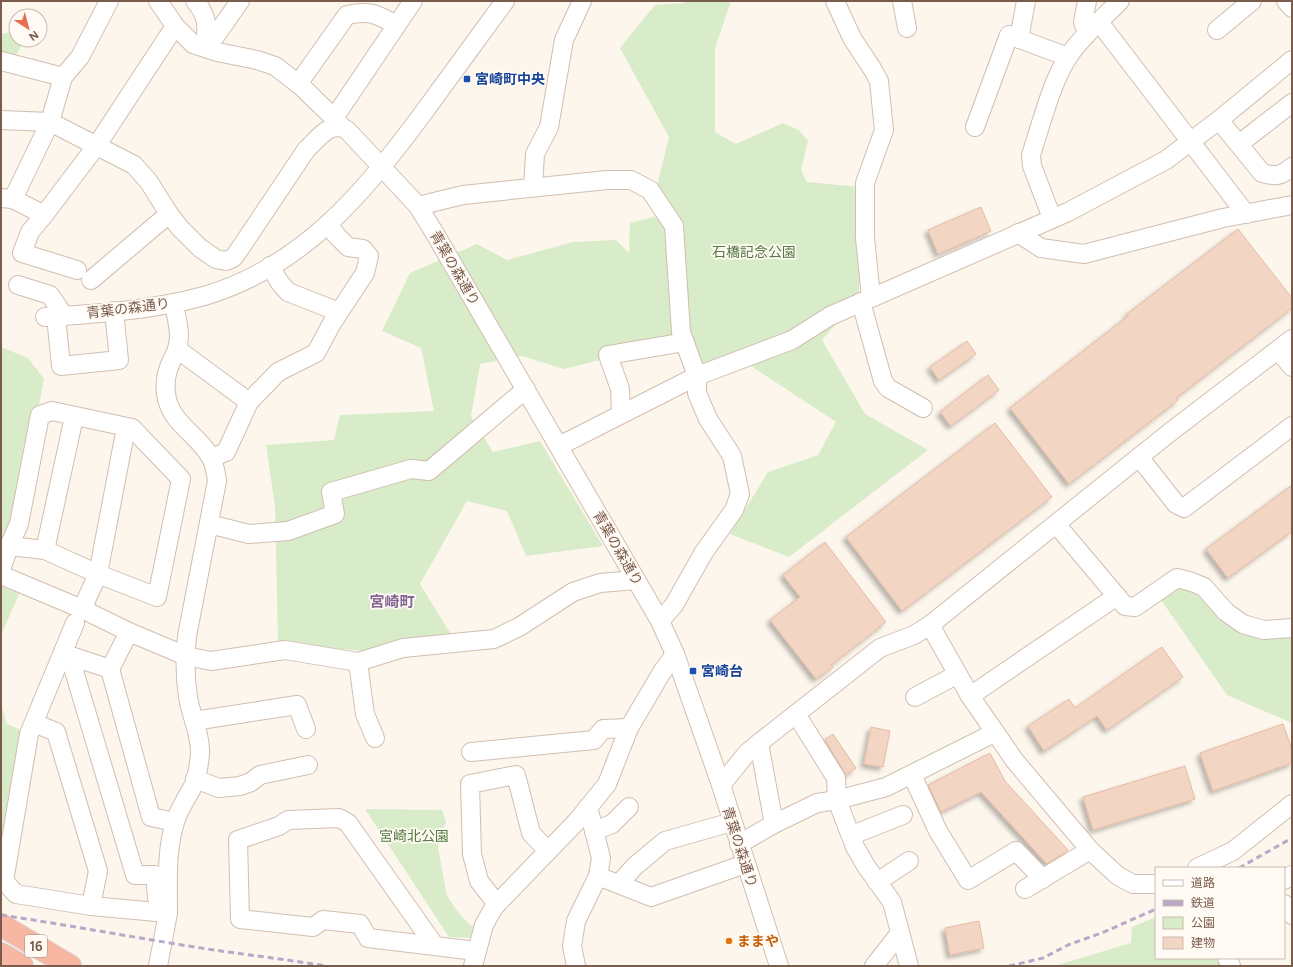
<svg xmlns="http://www.w3.org/2000/svg" width="1293" height="967" viewBox="0 0 1293 967" font-family="Figtree,'Noto Sans JP',sans-serif">
	<defs>
		<filter id="shadow"><feDropShadow dx="-3.5" dy="3.5" stdDeviation="2" flood-color="#0004"/></filter>
	</defs>
	<rect width="100%" height="100%" fill="#fdf6ec"/>
	<g fill="#d8ecc9">
		<path d="M686 1H731L715 48V132L736 144 783 123 799 130 808 141 801 170 807 182 860 187 859 298 822 340 865 414 928 450 789 557 730 534 768 472 818 455 836 422 751 366 700 364 680 340 564 369 522 356 480 364 471 416 493 452 540 441 603 546 526 556 507 511 467 501 420 584 452 636 366 651 278 644 275 506 266 445 334 440 340 415 434 411 421 348 382 331 410 273 477 244 507 260 573 242 616 240 629 253 630 223 670 213 656 190 669 137 620 48 655 5 685 3Z"/>
		<path d="M16 31V40H24L15 58 1 54V34Z"/>
		<path d="M1 347 28 358 44 379 17 518 1 554Z"/>
		<path d="M1 586 19 594 1 635Z"/>
		<path d="M1173 586H1193L1218 611 1292 633V723L1227 695 1159 597Z"/>
		<path d="M1 705 7 724 21 730 1 852Z"/>
		<path d="M365 809 442 810 446 822 439 837 438 848 447 896 458 912 471 926 477 929 473 938 449 937Z"/>
		<path d="M1156 917V958H1220L1222 966H1054L1131 943 1132 927Z"/>
	</g>
	<g fill="#f3d5c3" stroke="#e6bba3" filter="url(#shadow)">
		<path d="M981 207 991 231 938 254 928 230Z"/>
		<path d="M1238 229 1292 298V308L1176 398 1178 400 1069 484 1010 408 1128 316 1127 314Z"/>
		<path d="M967 341 976 354 939 380 930 367Z"/>
		<path d="M988 375 999 390 951 426 940 412Z"/>
		<path d="M995 423 1052 497 902 611 846 537Z"/>
		<path d="M1292 485V531L1228 578 1206 549Z"/>
		<path d="M825 542 886 622 831 665 833 667 816 679 770 620 800 597 783 575Z"/>
		<path d="M1162 647 1183 677 1107 730 1097 716 1044 751 1028 726 1069 699 1075 708Z"/>
		<path d="M1283 724 1292 749V763L1213 791 1200 753Z"/>
		<path d="M871 727 890 731 883 767 864 764Z"/>
		<path d="M833 734 856 768 846 775 825 740Z"/>
		<path d="M990 753 1005 781 1068 850 1064 853 1047 864 981 792 941 812 928 785Z"/>
		<path d="M1185 766 1195 799 1093 830 1083 797Z"/>
		<path d="M979 921 984 948 950 955 945 928Z"/>
	</g>
	<g fill="none" stroke-linecap="round" stroke-linejoin="round">
		<defs>
			<g id="minor">
				<path d="M158 1 175 26 193 44 217 52 257 60 275 66 301 86 334 118 341 126"/>
				<path d="M195 1C209 17 207 28 205 47"/>
				<path d="M835 1 852 38 873 70 879 81 884 130 865 183V238L871 297"/>
				<path d="M902 1 907 28"/>
				<path d="M1286 1 1292 8"/>
				<path d="M1099 22 1246 214"/>
				<path d="M1217 30 1252 1"/>
				<path d="M1087 34 1083 22 1087 1"/>
				<path d="M1019 39 1026 1"/>
				<path d="M205 47 214 38 240 1"/>
				<path d="M1 61 63 77 50 122 13 199 1 198"/>
				<path d="M63 77 80 57 109 1"/>
				<path d="M298 84 347 15C369 10 377 14 396 25"/>
				<path d="M334 118 413 1"/>
				<path d="M1 120 50 122 134 165 149 182 169 214 180 228 200 248 216 259 226 261 233 258 237 253 306 150C318 139 330 120 347 130L418 206 434 232 660 621 675 654 721 785 779 966"/>
				<path d="M1219 120 1262 173C1275 177 1281 176 1292 167"/>
				<path d="M975 127 1009 35 1068 57"/>
				<path d="M1239 144 1292 103"/>
				<path d="M533 187 535 154 549 127 564 40 582 1"/>
				<path d="M13 199 44 215"/>
				<path d="M418 206 463 195 607 180H631L650 190 674 226 681 332 697 376V393L708 419 732 456 740 494 734 510 704 552 674 605 660 621"/>
				<path d="M1052 218 1032 166 1031 155C1041 125 1051 83 1068 57 1082 36 1102 19 1120 1"/>
				<path d="M1018 233 1041 248 1084 254 1223 218 1292 205"/>
				<path d="M270 266 280 283 288 292 339 312"/>
				<path d="M77 270 22 253 30 232 44 215 97 145 175 26"/>
				<path d="M91 280 169 214"/>
				<path d="M18 285 50 295 64 316"/>
				<path d="M861 302 883 381 888 388 923 408"/>
				<path d="M56 316 61 366 119 360 114 311"/>
				<path d="M45 317C96 314 154 310 204 296 302 267 362 195 421 116 449 78 477 39 505 1"/>
				<path d="M177 349 249 402"/>
				<path d="M1278 350 1292 367"/>
				<path d="M621 414 620 389 608 355 685 342"/>
				<path d="M559 446 697 376 792 340 830 316 1068 212 1166 160 1219 120 1292 60"/>
				<path d="M1139 457 1176 504 1184 508 1292 426"/>
				<path d="M211 458 226 452 249 402 278 372 316 353 332 323 365 273 369 256 363 249 348 247 337 236 328 224"/>
				<path d="M209 524 249 534 288 531 335 514 331 492 411 469 429 471 526 389"/>
				<path d="M1056 524 1125 606 1135 607 1177 578 1192 582 1204 587 1226 612 1243 624 1264 630 1292 628"/>
				<path d="M45 550 74 417"/>
				<path d="M1 570 9 546 19 524 40 415 52 411 132 428 181 479 157 597 98 574 45 550 9 546"/>
				<path d="M1 575 82 609 129 632 186 656 211 661 285 650 358 662 403 648 494 639 519 627 573 592 600 583 636 580"/>
				<path d="M82 609 98 574 124 438 132 428"/>
				<path d="M75 623 29 734 4 881 16 894 91 906 168 913C168 882 166 851 175 822 179 808 188 797 194 784 198 775 199 763 200 754 201 735 191 716 188 697 185 678 185 656 187 636L217 481C216 473 215 465 211 458 200 436 173 425 167 399 164 386 166 372 172 360 174 356 176 353 177 349 182 335 176 317 174 303"/>
				<path d="M930 625 970 696 1015 761 1090 850 1118 876 1133 884H1156"/>
				<path d="M129 632 110 669 151 817 175 822"/>
				<path d="M68 655 110 669"/>
				<path d="M78 659 74 671 135 875H155L157 898"/>
				<path d="M358 662 365 714 375 738"/>
				<path d="M970 696 1117 596"/>
				<path d="M915 697 958 674"/>
				<path d="M796 714 836 778 837 800 855 847 866 866 892 902 909 966"/>
				<path d="M194 721 297 705 306 729"/>
				<path d="M34 723 56 732 98 871 91 906"/>
				<path d="M759 743 774 824"/>
				<path d="M471 752 594 740 603 729 629 728"/>
				<path d="M912 775 938 831 968 880 1016 851 1043 879"/>
				<path d="M195 779 219 788 240 786 251 782 260 775 308 765"/>
				<path d="M721 785 747 753 759 743 880 648 914 635 930 625 1169 433 1292 339"/>
				<path d="M594 831 612 824 629 807"/>
				<path d="M852 835 903 815"/>
				<path d="M739 844 774 824 817 803 837 800 886 787 994 733"/>
				<path d="M1197 868 1233 851 1292 804"/>
				<path d="M598 876 651 897 745 864"/>
				<path d="M1284 880 1292 875"/>
				<path d="M877 882 909 861"/>
				<path d="M619 884 635 866 665 841 732 822"/>
				<path d="M1025 889 1090 850"/>
				<path d="M497 904 479 881 472 854 470 784 516 775 531 833 548 851"/>
				<path d="M1284 904 1292 915"/>
				<path d="M435 946 348 823 339 818 288 820 279 826 238 840 240 919 313 927 323 920 360 924 368 938 476 951"/>
				<path d="M1227 958 1231 966"/>
				<path d="M158 966 168 913"/>
				<path d="M473 966 484 925 494 907 578 820 607 784 629 728 662 672 675 654"/>
				<path d="M576 966 572 946 576 921 598 876 601 858 588 807"/>
				<path d="M874 966 900 933"/>
			</g>
			<g id="highway">
				<path d="M1 925 70 966"/>
				<path d="M1 954 22 966"/>
			</g>
		</defs>
		<use href="#minor" stroke="#d1beb0" stroke-width="20"/>
		<use href="#highway" stroke="#dad1cd" stroke-width="24"/>
		<use href="#minor" stroke="#fff" stroke-width="18"/>
		<use href="#highway" stroke="#f7b7a3" stroke-width="22"/>
		<g stroke="#b9a8c9" stroke-width="3" stroke-dasharray="6 4" stroke-linecap="butt">
			<path d="M1239 868 1292 838"/>
			<path d="M1 915C61 924 121 935 182 945 230 953 278 958 326 966"/>
			<path d="M1009 966 1043 958 1068 945 1104 932 1156 909"/>
		</g>
	</g>
	<g fill="#1a4fb4" stroke="#fffaf3" stroke-width="1.5">
		<rect x="463" y="75" width="8" height="8" rx="2"/>
		<rect x="689" y="667" width="8" height="8" rx="2"/>
	</g>
	<circle fill="#e8710a" stroke="#fffaf3" stroke-width="1.5" cx="729" cy="941" r="4"/>
	<g text-anchor="middle" stroke-width="3.5" stroke-linejoin="round" paint-order="stroke">
		<rect fill="#fffaf3" stroke="#a28b7f" stroke-width="1" x="25" y="935" width="22" height="22" rx="3"/>
		<g font-size="13" font-weight="bold" fill="#7a5c4d">
			<text x="36" y="951">16</text>
		</g>
		<g font-size="14" font-weight="bold" fill="#164399" stroke="#fffaf3" text-anchor="start">
			<text x="475" y="84">宮崎町中央</text>
			<text x="701" y="676">宮崎台</text>
		</g>
		<g font-size="14" fill="#537a41" stroke="#fffaf3">
			<text x="754" y="257">石橋記念公園</text>
			<text x="414" y="841">宮崎北公園</text>
		</g>
		<g font-size="14" fill="#7a5c4d" stroke="#fffaf3">
			<text transform="translate(455 268) rotate(60)" y="5">青葉の森通り</text>
			<text transform="translate(128 308) rotate(-7)" y="5">青葉の森通り</text>
			<text transform="translate(618 548) rotate(60)" y="5">青葉の森通り</text>
			<text transform="translate(740 847) rotate(72)" y="5">青葉の森通り</text>
		</g>
		<g font-size="14" font-weight="bold" fill="#c56008" stroke="#fffaf3" text-anchor="start">
			<text x="737" y="946">ままや</text>
		</g>
		<g font-size="15" font-weight="bold" fill="#846695" stroke="#fffaf3">
			<text x="392" y="607">宮崎町</text>
		</g>
	</g>
	<rect width="1293" height="967" fill="none" stroke="#7a5c4d" stroke-width="4"/>
	<rect x="1155" y="867" width="130" height="92" fill="#fffaf3" stroke="#cabbb1"/>
	<rect x="1163" y="880" width="20" height="6" fill="#ffffff" stroke="#cabbb1"/>
	<text x="1191" y="887" font-size="12" fill="#7a5c4d">道路</text>
	<rect x="1163" y="900" width="20" height="6" fill="#b9a8c9" stroke="#cabbb1"/>
	<text x="1191" y="907" font-size="12" fill="#7a5c4d">鉄道</text>
	<rect x="1163" y="917" width="20" height="12" fill="#d8ecc9" stroke="#cabbb1"/>
	<text x="1191" y="927" font-size="12" fill="#7a5c4d">公園</text>
	<rect x="1163" y="937" width="20" height="12" fill="#f3d5c3" stroke="#cabbb1"/>
	<text x="1191" y="947" font-size="12" fill="#7a5c4d">建物</text>
	<g transform="translate(28 28) rotate(144)"><circle r="19" fill="#fffaf3" stroke="#cabbb1"/>
	<path d="M0-3L7 15L0 10L-7 15Z" fill="#e76f51"/>
	<text y="-6" font-size="11" font-weight="bold" text-anchor="middle" fill="#7a5c4d">N</text>
	</g>
</svg>
